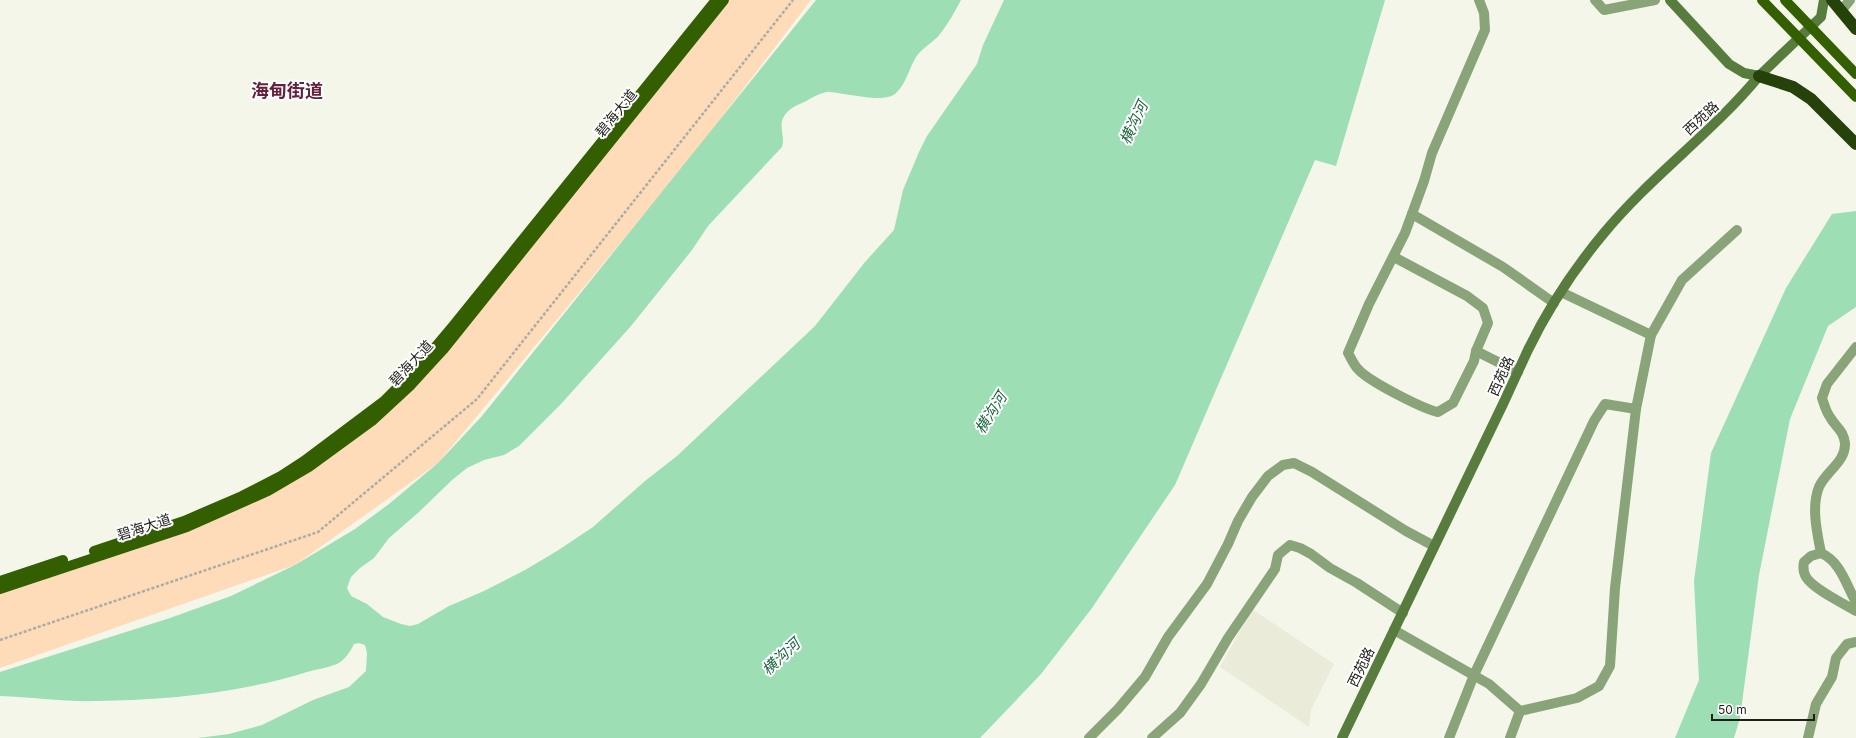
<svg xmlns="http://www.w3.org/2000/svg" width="1856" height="738" viewBox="0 0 1856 738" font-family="Inter,'Noto Sans SC',sans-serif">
	<rect width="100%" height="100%" fill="#f4f6ea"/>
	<path fill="#eaecd9" d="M1252 609 1334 664 1311 710 1309 727 1220 667Z"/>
	<path fill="#fedbb9" d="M724 0H811L686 164 438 463 295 565 0 668V586L232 509 399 397Z"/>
	<g fill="#9ddeb5">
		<path d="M816 0H961C955 11 948 24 940 34 934 42 923 47 916 57 909 68 906 85 895 94 882 104 843 92 827 92 818 93 809 100 802 103 793 107 785 111 782 121 780 129 785 137 782 147L708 226 692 250 631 326 561 404 519 446 504 455 484 460 467 468 452 480 419 512 389 538 374 558 360 568 351 577 347 588 351 596 367 604 383 617 401 624 410 626 418 624 449 606 484 591 525 570 557 551 593 527 645 481 677 456 815 326 865 262 894 230 903 190 919 152 927 136 977 64 983 45 1004 0H1385L1336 166 1315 160 1175 485 1092 608 1041 674 980 738H198L229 734 262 725 313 700 349 687 366 671 367 653 365 645 359 643 354 644C350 652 345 660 337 664 327 668 317 669 307 672 240 693 167 700 97 701 65 702 32 697 0 696V672L170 618 231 596 295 565 355 529 389 504 438 463 482 416Z"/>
		<path d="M1856 211V307L1828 326 1790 419 1759 575 1740 718 1734 738H1675L1699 680 1694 581 1711 453 1786 288 1832 214Z"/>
	</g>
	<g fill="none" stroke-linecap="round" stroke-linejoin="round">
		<path stroke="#abaca3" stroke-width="2.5" stroke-dasharray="3 2" stroke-linecap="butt" d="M0 640 318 532 477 399 793 0"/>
		<g stroke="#8aa47a" stroke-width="10">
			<path d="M1595 0 1604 10 1655 0"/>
			<path d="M1841 11 1850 0"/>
			<path d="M1412 214 1503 267 1554 303"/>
			<path d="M1394 257 1467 296 1483 308 1488 323 1476 351 1474 361 1453 403 1438 412C1423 409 1368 381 1358 369 1354 365 1351 358 1348 353L1369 304 1405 233 1424 181 1432 153 1485 30 1484 13 1479 0"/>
			<path d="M1561 292 1651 335"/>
			<path d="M1476 351 1518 372"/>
			<path d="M1821 553C1817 532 1811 507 1819 487 1826 471 1846 462 1845 443 1843 429 1836 428 1830 417 1826 412 1824 404 1822 398L1827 384 1856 347"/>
			<path d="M1856 602C1846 585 1841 562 1821 553L1811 556 1804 562C1803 567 1803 572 1806 577 1813 589 1843 603 1856 611"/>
			<path d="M1394 630 1489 684 1520 711 1577 698 1599 686 1610 666 1615 588 1636 409 1651 335 1682 280 1737 230"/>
			<path d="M1089 738 1118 709 1145 677 1168 637 1207 584 1228 544 1238 521 1252 497 1268 476 1283 465 1294 463 1312 472 1406 531 1434 546"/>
			<path d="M1152 738 1180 713 1201 684 1228 638 1275 569 1278 555 1290 545 1300 548 1311 554 1330 568 1357 583 1403 613"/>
			<path d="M1449 738 1474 675 1594 421 1605 404 1636 409"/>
			<path d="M1510 738 1520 711"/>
			<path d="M1808 738 1816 704 1832 677 1836 658 1847 644 1856 642"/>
		</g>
		<g stroke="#577c3e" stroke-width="10">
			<path d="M1670 0 1729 64 1744 73 1759 76 1821 17 1824 0"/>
			<path d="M1342 738 1503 404C1511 387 1519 369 1527 352 1547 310 1574 269 1604 233 1651 176 1712 133 1759 76"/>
		</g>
		<g stroke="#335f01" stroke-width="10">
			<path d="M94 551 184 521 242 496 281 476 304 461 384 401 421 364 453 326 716 0"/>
			<path d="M0 581 63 560"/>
			<path d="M0 589 187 527 268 491 309 467 372 421 411 385 443 350 724 0"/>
		</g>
		<g stroke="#25420b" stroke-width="12">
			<path d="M1832 0 1856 29"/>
			<path d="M1759 76 1793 87 1811 99 1856 144"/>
		</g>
		<g stroke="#335f01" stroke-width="10">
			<path d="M1762 0 1856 97"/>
			<path d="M1785 0 1856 74"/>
		</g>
	</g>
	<g text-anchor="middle" stroke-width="4" stroke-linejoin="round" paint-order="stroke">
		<g font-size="14" fill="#1e1e1a" stroke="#fff">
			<text transform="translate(616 113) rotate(-51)" y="5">碧海大道</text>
			<text transform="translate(1701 118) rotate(-43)" y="5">西苑路</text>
			<text transform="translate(411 363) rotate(-47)" y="5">碧海大道</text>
			<text transform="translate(1501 376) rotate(-66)" y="5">西苑路</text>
			<text transform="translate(144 527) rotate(-18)" y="5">碧海大道</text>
			<text transform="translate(1361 667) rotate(-64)" y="5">西苑路</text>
		</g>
		<g font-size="15" font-style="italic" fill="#1a633e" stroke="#fff">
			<text transform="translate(1134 123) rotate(-65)" y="5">横沟河</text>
			<text transform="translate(991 413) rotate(-58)" y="5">横沟河</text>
			<text transform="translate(781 657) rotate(-43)" y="5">横沟河</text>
		</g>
		<g font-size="18" font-weight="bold" fill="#63213c" stroke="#fff">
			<text x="287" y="97">海甸街道</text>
		</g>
	</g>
	<path d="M1712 714v6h102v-6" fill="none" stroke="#1e1e1a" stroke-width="2"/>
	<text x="1718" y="714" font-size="12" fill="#1e1e1a" stroke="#ffffff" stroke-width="3" paint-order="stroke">50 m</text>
</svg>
